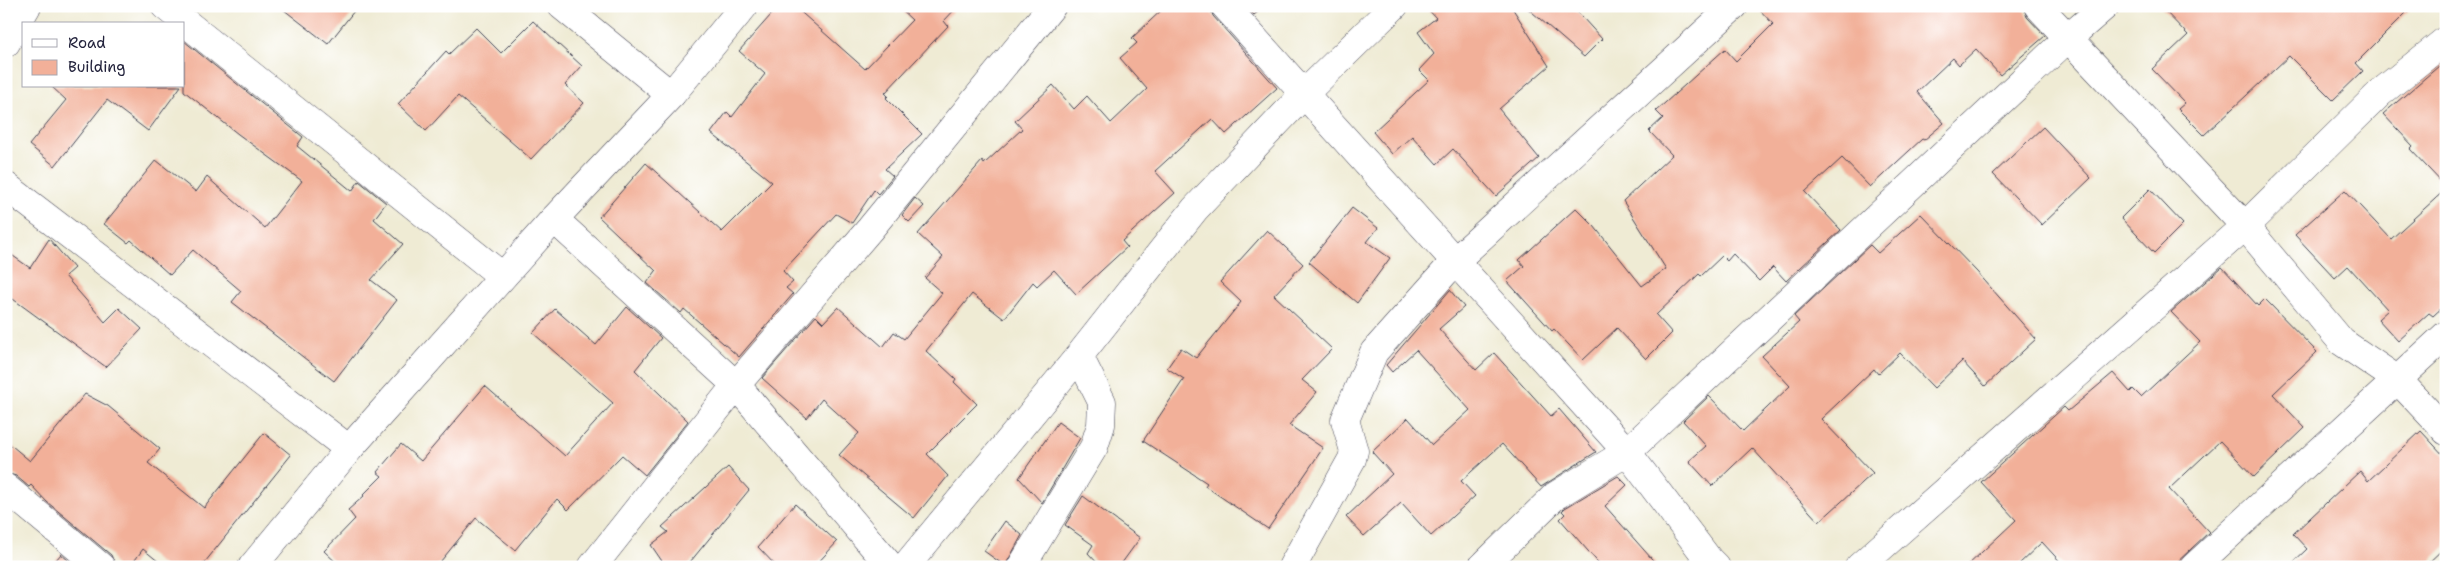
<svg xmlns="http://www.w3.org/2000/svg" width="2452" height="573" viewBox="0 0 2452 573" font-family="'Shantell Sans',sans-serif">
	<rect width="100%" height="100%" fill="#fff"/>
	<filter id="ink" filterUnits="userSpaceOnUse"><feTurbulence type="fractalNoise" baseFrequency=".02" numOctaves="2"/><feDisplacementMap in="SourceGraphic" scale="10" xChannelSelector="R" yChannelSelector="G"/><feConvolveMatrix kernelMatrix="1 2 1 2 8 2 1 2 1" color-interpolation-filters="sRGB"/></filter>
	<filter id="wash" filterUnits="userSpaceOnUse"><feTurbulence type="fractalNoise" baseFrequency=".0096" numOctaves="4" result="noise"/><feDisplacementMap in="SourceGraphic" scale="20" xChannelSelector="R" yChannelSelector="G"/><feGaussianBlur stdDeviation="1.12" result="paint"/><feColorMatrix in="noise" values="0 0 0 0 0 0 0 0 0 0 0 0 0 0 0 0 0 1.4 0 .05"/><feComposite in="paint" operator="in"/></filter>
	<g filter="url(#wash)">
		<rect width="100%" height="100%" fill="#efebd4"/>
		<g id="blocks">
			<g fill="#f2b099">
				<path d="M279 6H358L328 44Z"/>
				<path d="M779 6H794L865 69 912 20 897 6H958L944 21 948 26 885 93 888 96 886 98 922 134 885 169 893 176 878 194 874 190 852 223 836 214 783 271 793 282 786 288 793 294 739 357 684 309 681 313 647 283 656 271 599 217 646 163 722 232 772 182 711 133 727 112 732 117 765 74 739 51Z"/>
				<path d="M1166 6H1210L1213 16 1277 88 1226 134 1212 119 1155 171 1175 193 1122 241 1127 247 1076 294 1054 270 1037 286 1033 282 1004 319 972 294 926 351 956 379 954 382 977 404 927 454 948 476 914 518 839 455 859 433 822 399 807 418 762 378 816 316 823 323 838 307 883 347 894 332 904 339 942 293 925 278 943 257 918 234 982 161 984 164 1022 129 1015 121 1053 85 1074 109 1087 96 1111 123 1147 89 1120 58 1137 43 1132 38Z"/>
				<path d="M1246 6H1265L1254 15Z"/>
				<path d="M1425 6H1511L1549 66 1499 109 1539 158 1496 196 1453 149 1437 164 1412 136 1392 154 1373 132 1429 80 1419 70 1434 54 1418 32 1436 18Z"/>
				<path d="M1525 6H1572L1602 39 1584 57Z"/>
				<path d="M1756 6H2023L2027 17 2045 36 2000 75 1976 49 1959 65 1953 58 1917 92 1944 123 1924 140 1922 139 1870 187 1842 158 1805 192 1841 230 1786 281 1773 267 1759 281 1733 254 1727 261 1722 256 1701 276 1699 274 1656 315 1672 333 1646 359 1617 328 1583 360 1554 329 1552 331 1507 281 1524 266 1519 260 1576 208 1594 226 1642 286 1666 269 1623 201 1672 155 1649 131 1663 118 1656 111 1725 49 1736 61 1773 24Z"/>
				<path d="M2160 6H2413L2356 63 2363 71 2333 100 2289 56 2204 135 2178 109 2185 103 2152 69 2188 35Z"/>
				<path d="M533 21 582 66 565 85 584 103 531 159 458 96 426 131 398 104 446 51 449 54 476 28 501 53Z"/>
				<path d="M184 41 303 137 297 146 352 191 359 181 386 203 374 219 403 244 371 280 397 300 334 381 232 302 241 291 193 250 170 275 131 240 128 243 104 224 156 160 196 192 207 177 265 228 302 181 238 134 184 91Z"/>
				<path d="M2446 60V187L2410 149 2413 146 2383 114Z"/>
				<path d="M51 86H181L148 131 107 100 55 166 29 145 66 100Z"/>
				<path d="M2043 127 2091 178 2042 225 1993 174Z"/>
				<path d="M2150 189 2183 224 2154 253 2121 218Z"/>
				<path d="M2446 189V304L2433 316 2429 313 2398 341 2378 319 2388 310 2348 266 2335 278 2295 235 2345 190 2391 239Z"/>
				<path d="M915 198 924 206 909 222 902 215Z"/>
				<path d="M1352 208 1378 228 1367 242 1390 258 1357 303 1309 262Z"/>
				<path d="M1921 214 1977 272 2036 339 1985 386 1962 361 1934 388 1900 353 1878 374 1874 369 1821 419 1873 473 1819 522 1752 448 1712 486 1689 461 1706 446 1683 421 1709 396 1743 431 1790 386 1762 356 1799 322 1794 316 1870 245 1878 253Z"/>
				<path d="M1267 230 1303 264 1274 295 1332 349 1302 380 1317 392 1289 425 1323 448 1268 529 1205 486 1207 483 1143 441 1184 379 1167 368 1181 348 1196 358 1241 302 1220 282Z"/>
				<path d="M49 239 74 268 65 276 105 322 119 308 142 329 106 367 6 294V251L30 268Z"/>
				<path d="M2222 267 2258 306 2265 299 2317 352 2273 394 2305 428 2254 477 2220 441 2169 489 2209 532 2172 567H2065L2042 542 2016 567H1966L2016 520 1981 482 2064 407 2068 411 2113 373 2130 392 2133 389 2141 397 2200 342 2171 312Z"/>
				<path d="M1450 290 1464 307 1439 329 1476 370 1494 353 1551 416 1559 409 1596 452 1541 487 1502 444 1461 481 1475 496 1431 536 1401 503 1364 536 1346 517 1392 474 1372 452 1408 418 1432 445 1470 410 1416 350 1392 372 1386 365Z"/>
				<path d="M627 307 661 338 635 370 688 421 645 475 622 455 568 510 557 499 515 550 476 518 436 567H341L324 551 355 519 348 510 364 496 363 495 382 476 377 472 401 444 421 461 485 386 565 456 613 403 533 333 555 309 596 345Z"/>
				<path d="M85 394 108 406 160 449 148 463 204 508 264 433 291 455 201 567H165L143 549 130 567H116L111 555 47 502 31 485 29 487 16 476 6 473V441L30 461Z"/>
				<path d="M1058 422 1080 438 1042 503 1019 478Z"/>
				<path d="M2421 431 2446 458V546L2424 567H2288L2307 549 2293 534 2360 471 2368 481Z"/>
				<path d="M728 467 749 490 686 567H666L651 545 668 532 662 527Z"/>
				<path d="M1618 476 1627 485 1605 506 1659 567H1602L1560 519 1565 514 1562 511 1565 508Z"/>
				<path d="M1083 496 1140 538 1119 567H1101L1088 553 1093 545 1065 525Z"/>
				<path d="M795 504 837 542 814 567H777L758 547Z"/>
				<path d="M1005 521 1022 535 1005 566 984 551Z"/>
				<path d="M61 554 76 567H50Z"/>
			</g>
		</g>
	</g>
	<g filter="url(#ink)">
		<use href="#blocks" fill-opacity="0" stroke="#414052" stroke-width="1"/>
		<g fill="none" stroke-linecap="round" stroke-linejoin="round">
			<defs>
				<g id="minor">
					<path d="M165 6 502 276"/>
					<path d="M562 6 671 95"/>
					<path d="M1225 6 1627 452 1709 560 1716 567"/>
					<path d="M2038 6 2245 226 2342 342 2398 380 2446 431"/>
					<path d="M6 43 27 6"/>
					<path d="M6 186 349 449"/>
					<path d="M554 219 736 385 891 567"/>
					<path d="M6 488 101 567"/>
					<path d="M252 567 349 449 554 219 671 95 744 6"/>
					<path d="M592 567 736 385 870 229 1052 6"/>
					<path d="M905 567 1079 356 1195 209 1305 93 1394 6"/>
					<path d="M1021 567 1094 447 1101 425 1102 402 1079 356"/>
					<path d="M1292 567 1352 459 1354 451 1345 420 1374 352 1455 261 1734 6"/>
					<path d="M1482 567 1555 496 1627 452 2067 39 2105 6"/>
					<path d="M1859 567 2245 226 2380 93 2446 40"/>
					<path d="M2194 567 2446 335"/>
				</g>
			</defs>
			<use href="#minor" stroke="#414052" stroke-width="29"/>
			<use href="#minor" stroke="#fff" stroke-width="28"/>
		</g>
	</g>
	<rect width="2452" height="573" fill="none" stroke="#fff" stroke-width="25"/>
	<rect x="22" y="22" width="162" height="65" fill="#ffffff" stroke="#a7a7b1"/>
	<rect x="32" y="39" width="25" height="8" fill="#ffffff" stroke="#a7a7b1"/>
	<text x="68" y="48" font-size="15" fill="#22223b">Road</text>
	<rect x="32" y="60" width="25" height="15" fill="#f2b099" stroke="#a7a7b1"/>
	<text x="68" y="72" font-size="15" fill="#22223b">Building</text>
</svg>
